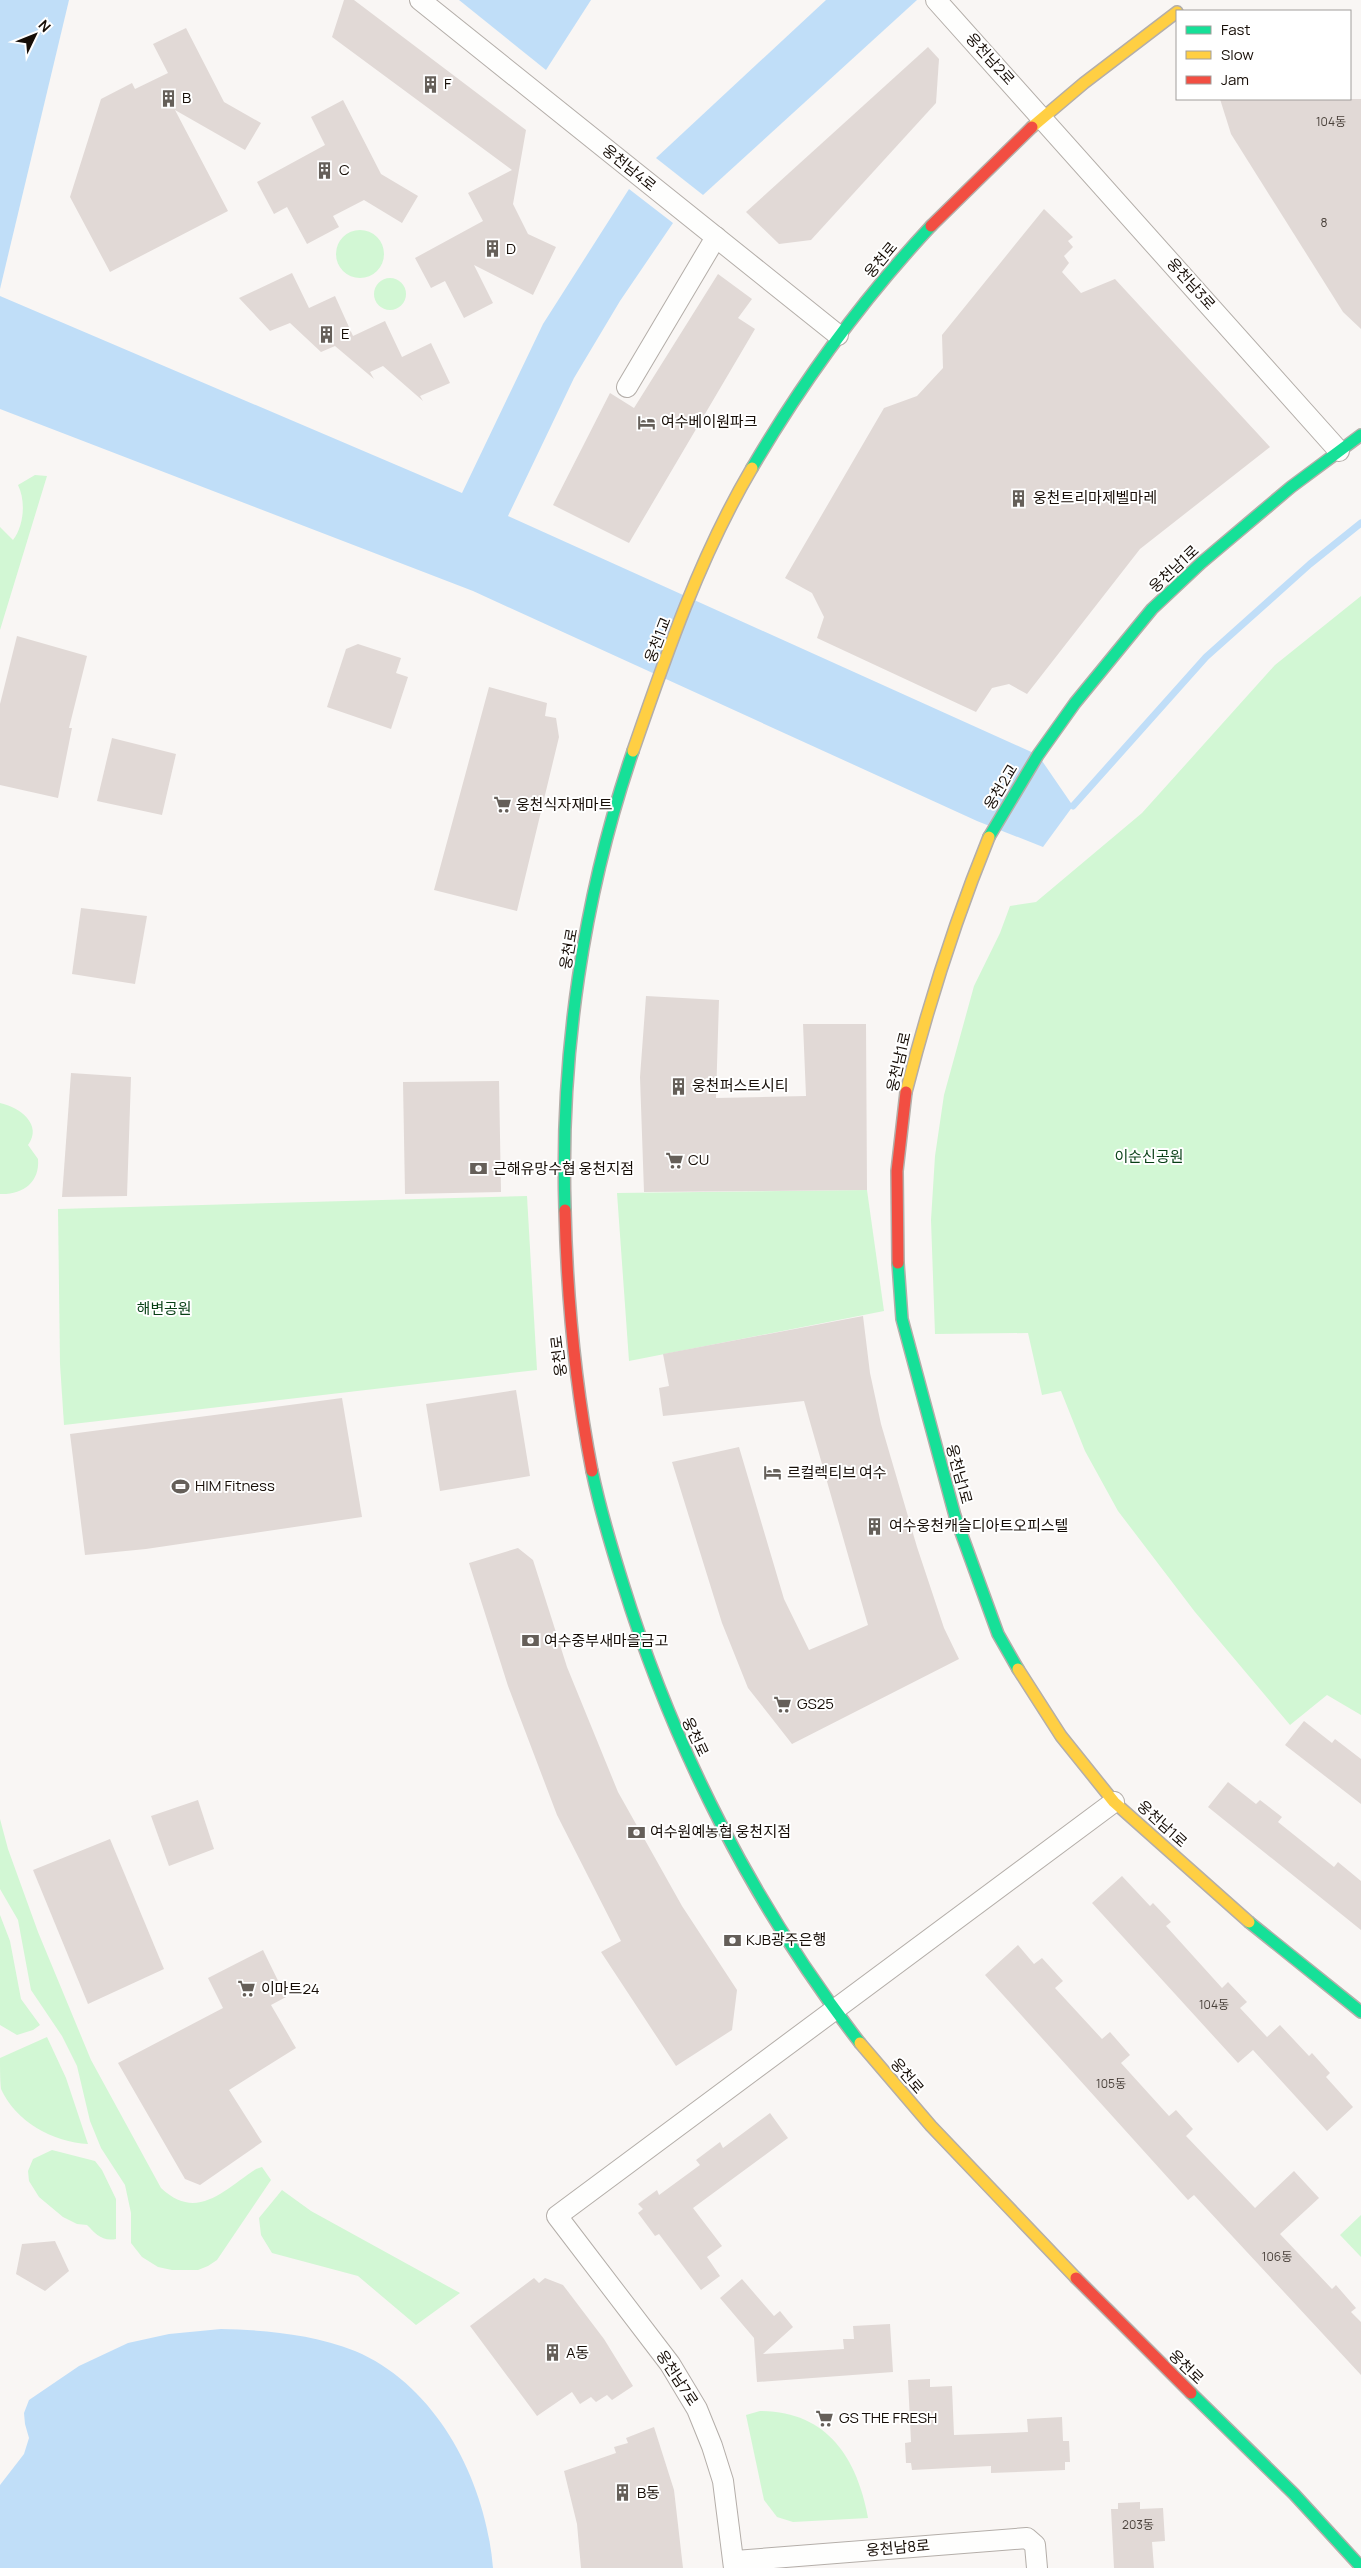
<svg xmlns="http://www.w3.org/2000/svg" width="1361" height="2568" viewBox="0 0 1361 2568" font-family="Manrope,'Noto Sans KR',sans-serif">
	<rect width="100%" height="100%" fill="#f9f6f4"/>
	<g fill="#d2f7d4">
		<circle cx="360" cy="254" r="24"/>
		<circle cx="390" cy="294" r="16"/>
		<path d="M35 475 47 476 0 630V527L13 540C24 526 26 501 18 485Z"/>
		<path d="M1361 596V1715L1327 1695 1290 1725 1195 1612 1118 1511 1085 1451 1061 1391 1042 1395 1028 1333 935 1334 931 1220 935 1156 944 1095 974 986 1000 933 1010 906 1036 902 1142 813 1275 665Z"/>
		<path d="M0 1103C20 1107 43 1125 28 1145L38 1159C40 1183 22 1195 0 1194Z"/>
		<path d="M867 1190 884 1311 629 1361 617 1193Z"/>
		<path d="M527 1196 537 1370 64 1425 60 1364 58 1209Z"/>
		<path d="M0 1819 8 1849 38 1932 91 2060 161 2188C197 2222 224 2190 256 2169L262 2167 271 2180 217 2260 208 2266 198 2270H172L158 2267 142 2257 131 2243V2213L125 2185 101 2148 90 2121 77 2066 62 2036 31 1990 18 1920 0 1889Z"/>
		<path d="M0 1915 10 1941 21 1999 40 2025 33 2030 17 2035 0 2025Z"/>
		<path d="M47 2037 66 2078 88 2144C53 2142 16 2122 1 2089 0 2081 0 2067 0 2058Z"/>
		<path d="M52 2150 95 2161 102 2170 116 2199V2239C102 2242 95 2233 87 2225L77 2224 63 2217 39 2197 29 2181 28 2171 33 2159Z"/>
		<path d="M282 2190 311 2211 460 2293 416 2325 358 2276 272 2253 261 2235 259 2218Z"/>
		<path d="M1361 2215V2257L1340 2235Z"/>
		<path d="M760 2411C827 2411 857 2458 868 2518L793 2522 777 2517 764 2500 746 2415Z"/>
	</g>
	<g fill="#c0def8">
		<path d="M0 0H69L0 289Z"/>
		<path d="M459 0H591L546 70Z"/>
		<path d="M826 0H917L703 195 656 158Z"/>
		<path d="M629 189 673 223 620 301 574 378 508 516 1038 755 1073 806 1043 847 977 821 473 591 0 409V296L462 493 543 324Z"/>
		<path d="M221 2329C266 2330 312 2334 355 2351 438 2386 486 2482 493 2568H0V2485L24 2454 29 2438 25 2424 24 2413 29 2400 79 2366 128 2343 169 2334Z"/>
	</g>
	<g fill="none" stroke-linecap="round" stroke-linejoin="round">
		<path stroke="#c0def8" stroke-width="7" d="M1073 806 1206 657 1310 564 1361 523"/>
	</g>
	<g fill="#e1d9d6">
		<path d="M344 0H354L526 130 513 204 528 234 556 247 533 295 474 265 493 303 464 318 445 281 431 288 415 258 483 221 468 193 512 170 332 37Z"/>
		<path d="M186 28 224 102 261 123 245 150 175 110 228 211 110 272 70 197 101 99 132 83 135 89 168 73 153 44Z"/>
		<path d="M928 47 939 59 936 103 811 240 779 244 746 212Z"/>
		<path d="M1220 99H1361V329L1343 312 1231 134Z"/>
		<path d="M343 100 381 174 418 196 402 223 364 200 333 216 339 227 307 244 287 207 274 214 257 182 325 145 311 117Z"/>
		<path d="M1044 209 1073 237 1068 241 1073 247 1064 256 1069 263 1062 272 1081 293 1115 279 1270 447 1140 549 1027 694 1009 684 992 688 976 712 817 638 824 617 812 593 785 578 884 408 917 396 943 368 942 335Z"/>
		<path d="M292 273 309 308 335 296 353 336 385 321 402 357 431 343 450 383 420 396 423 401 383 366 370 372 374 379 335 346 321 352 290 323 270 331 239 298Z"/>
		<path d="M718 274 752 299 738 318 755 329 629 543 553 505 610 393 634 408Z"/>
		<path d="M17 636 87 656 69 728H72L58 798 0 785V704Z"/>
		<path d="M358 644 401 658 396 673 408 677 391 729 327 707 346 649Z"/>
		<path d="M489 687 547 703 545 716 556 718 559 737 517 911 434 890Z"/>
		<path d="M112 738 176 754 162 815 97 801Z"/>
		<path d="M81 908 147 916 135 984 72 974Z"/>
		<path d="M646 996 719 1000 716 1098 806 1096 803 1024H866L867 1190 644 1192 640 1077Z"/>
		<path d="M71 1073 131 1077 127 1196 62 1197Z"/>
		<path d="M499 1081 501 1192 405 1194 403 1082Z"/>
		<path d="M863 1316 870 1373 881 1424 917 1547 944 1628 959 1659 792 1744 748 1688 722 1623 672 1462 739 1447 784 1599 809 1650 868 1625 804 1401 663 1416 659 1388 669 1386 663 1354Z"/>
		<path d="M516 1390 530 1476 440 1491 426 1404Z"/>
		<path d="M342 1398 362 1517 146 1549 85 1555 70 1434Z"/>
		<path d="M518 1548 533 1560 567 1667 618 1792 682 1906 737 1990 732 2030 676 2066 601 1952 621 1941 557 1815 508 1686 469 1563Z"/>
		<path d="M1304 1721 1332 1743 1335 1739 1361 1759V1804L1285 1745Z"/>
		<path d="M1228 1782 1256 1804 1260 1800 1282 1817 1278 1822 1334 1867 1338 1862 1361 1881V1930L1208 1807Z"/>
		<path d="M198 1800 214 1849 169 1866 151 1816Z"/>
		<path d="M110 1839 164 1969 88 2004 33 1870Z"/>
		<path d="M1122 1876 1150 1906 1153 1903 1171 1922 1166 1926 1222 1988 1228 1982 1247 2002 1240 2008 1267 2037 1280 2025 1309 2056 1312 2053 1330 2073 1326 2077 1353 2107 1327 2131 1253 2050 1238 2063 1092 1903Z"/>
		<path d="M1018 1945 1034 1964 1042 1958 1063 1981 1055 1988 1102 2039 1110 2032 1130 2055 1121 2063 1169 2116 1176 2110 1193 2129 1186 2136 1255 2208 1294 2171 1319 2198 1280 2234 1332 2289 1336 2285 1356 2308 1351 2312 1361 2322V2375L1194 2195 1188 2200 985 1975Z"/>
		<path d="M263 1950 286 1997 271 2005 296 2048 229 2090 262 2142 200 2185 185 2179 118 2063 223 2008 208 1978Z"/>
		<path d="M770 2113 788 2138 693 2208 722 2246 707 2257 720 2276 701 2290 659 2234 655 2236 638 2213 643 2209 638 2204 657 2190 659 2195 700 2165 696 2160 720 2142 723 2148Z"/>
		<path d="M55 2241 69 2271 45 2291 16 2274 22 2244Z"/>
		<path d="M534 2278 539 2283 545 2278 563 2285 604 2339 633 2386 612 2400 607 2395 596 2402 591 2397 580 2404 572 2392 537 2416 470 2326Z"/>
		<path d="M742 2279 774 2316 780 2311 793 2327 763 2354 844 2349 843 2339H854L853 2326 890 2324 893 2372 757 2382 754 2338 720 2298Z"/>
		<path d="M930 2379V2387L952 2386 954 2435 1028 2432 1027 2419 1062 2417 1063 2441H1069L1070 2462H1065V2470L991 2473V2466L912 2470 911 2463H906L905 2443 911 2442 908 2380Z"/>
		<path d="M654 2427 674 2490 683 2568H581L577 2524 564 2471 616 2453 614 2447 628 2443 626 2438Z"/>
		<path d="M1140 2502V2509L1163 2508 1165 2541 1152 2542 1154 2568H1114L1111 2509H1118V2503Z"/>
	</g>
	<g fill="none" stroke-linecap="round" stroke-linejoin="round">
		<defs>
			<g id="street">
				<path d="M420 0 838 335"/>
				<path d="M936 0 1339 451"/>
				<path d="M627 387 716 237"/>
				<path d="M735 2561 1027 2538 1035 2545 1037 2568"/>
				<path d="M734 2568 723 2481 712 2446 697 2409 670 2364 557 2216 1114 1802"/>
			</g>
			<g id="fast">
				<path d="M752 468C803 381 862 300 931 226"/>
				<path d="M989 837 1038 755 1075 703 1152 609 1201 563 1291 487 1361 435"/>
				<path d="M565 1210C560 1056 583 897 633 751"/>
				<path d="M898 1263 902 1319 955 1516 998 1634 1018 1669"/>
				<path d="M592 1471C600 1509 611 1546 623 1584 674 1749 754 1906 860 2043"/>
				<path d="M1249 1922 1361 2012"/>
				<path d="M1191 2393 1294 2494 1361 2567"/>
			</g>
			<g id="slow">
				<path d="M1032 127 1084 83 1177 12"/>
				<path d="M633 751C666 655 700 556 752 468"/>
				<path d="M906 1092C929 1002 954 923 989 837"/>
				<path d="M1018 1669 1061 1736 1114 1802 1249 1922"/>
				<path d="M860 2043 931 2126 1076 2278"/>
			</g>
			<g id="jam">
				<path d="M931 226 1032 127"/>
				<path d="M565 1210C567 1298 575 1384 592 1471"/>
				<path d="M898 1263 897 1171 906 1092"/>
				<path d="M1076 2278 1191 2393"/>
			</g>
		</defs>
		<use href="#street" stroke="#b4aea9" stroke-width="22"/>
		<use href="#fast" stroke="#b4aea9" stroke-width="14"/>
		<use href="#slow" stroke="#b4aea9" stroke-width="14"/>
		<use href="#jam" stroke="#b4aea9" stroke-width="14"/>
		<use href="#street" stroke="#fefefd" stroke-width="20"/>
		<use href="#fast" stroke="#16e098" stroke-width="11"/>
		<use href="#slow" stroke="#ffcf43" stroke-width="11"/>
		<use href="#jam" stroke="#f24e42" stroke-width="11"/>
	</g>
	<defs>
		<symbol id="building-bare" viewBox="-9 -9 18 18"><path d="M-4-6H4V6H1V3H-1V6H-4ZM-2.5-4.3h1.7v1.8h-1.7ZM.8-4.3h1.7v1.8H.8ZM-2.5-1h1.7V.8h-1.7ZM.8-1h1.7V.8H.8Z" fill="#655f59" stroke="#fff" stroke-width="2.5" paint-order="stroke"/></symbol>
		<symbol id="hotel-bare" viewBox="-9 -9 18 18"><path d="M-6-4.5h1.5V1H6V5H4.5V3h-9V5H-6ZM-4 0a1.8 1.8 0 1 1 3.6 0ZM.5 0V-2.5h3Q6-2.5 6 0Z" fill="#655f59" stroke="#fff" stroke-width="2.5" paint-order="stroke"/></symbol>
		<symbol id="supermarket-bare" viewBox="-9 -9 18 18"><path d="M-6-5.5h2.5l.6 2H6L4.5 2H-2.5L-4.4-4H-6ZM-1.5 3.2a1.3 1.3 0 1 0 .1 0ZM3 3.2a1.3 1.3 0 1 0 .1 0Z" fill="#655f59" stroke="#fff" stroke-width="2.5" paint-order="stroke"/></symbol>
		<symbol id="bank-bare" viewBox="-9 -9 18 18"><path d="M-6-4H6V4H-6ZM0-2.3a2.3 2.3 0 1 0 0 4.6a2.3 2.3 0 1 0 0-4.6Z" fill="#655f59" stroke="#fff" stroke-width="2.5" paint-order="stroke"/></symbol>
		<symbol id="stadium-bare" viewBox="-9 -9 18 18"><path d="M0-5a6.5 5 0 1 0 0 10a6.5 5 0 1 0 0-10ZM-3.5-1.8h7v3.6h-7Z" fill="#655f59" stroke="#fff" stroke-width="2.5" paint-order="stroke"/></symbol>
	</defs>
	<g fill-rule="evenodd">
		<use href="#building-bare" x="418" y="72" width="25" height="25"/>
		<use href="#building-bare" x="156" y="86" width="25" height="25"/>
		<use href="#building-bare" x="312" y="158" width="25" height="25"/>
		<use href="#building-bare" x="480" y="236" width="25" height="25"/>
		<use href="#building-bare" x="314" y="322" width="25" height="25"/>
		<use href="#hotel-bare" x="634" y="410" width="25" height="25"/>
		<use href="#building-bare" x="1006" y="486" width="25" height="25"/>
		<use href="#supermarket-bare" x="490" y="792" width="25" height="25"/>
		<use href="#building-bare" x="666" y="1074" width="25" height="25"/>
		<use href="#supermarket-bare" x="662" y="1148" width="25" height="25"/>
		<use href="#bank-bare" x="466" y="1156" width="25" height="25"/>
		<use href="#hotel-bare" x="760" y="1460" width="25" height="25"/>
		<use href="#stadium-bare" x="168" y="1474" width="25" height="25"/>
		<use href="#building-bare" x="862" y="1514" width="25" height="25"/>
		<use href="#bank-bare" x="518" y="1628" width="25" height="25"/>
		<use href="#supermarket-bare" x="770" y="1692" width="25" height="25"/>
		<use href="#bank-bare" x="624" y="1820" width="25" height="25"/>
		<use href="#bank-bare" x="720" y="1928" width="25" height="25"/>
		<use href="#supermarket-bare" x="234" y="1976" width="25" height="25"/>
		<use href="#building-bare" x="540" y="2340" width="25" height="25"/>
		<use href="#supermarket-bare" x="812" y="2406" width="25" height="25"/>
		<use href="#building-bare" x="610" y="2480" width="25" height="25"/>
	</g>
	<g text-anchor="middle" stroke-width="4" stroke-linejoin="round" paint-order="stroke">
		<g font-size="12" fill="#49403a">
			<text x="1331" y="126">104동</text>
			<text x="1324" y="227">8</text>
			<text x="1214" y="2009">104동</text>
			<text x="1111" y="2088">105동</text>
			<text x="1277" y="2261">106동</text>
			<text x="1138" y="2529">203동</text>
		</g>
		<g font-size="15" fill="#160d06" stroke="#fff">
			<text transform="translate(990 59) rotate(48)" y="5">웅천남2로</text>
			<text transform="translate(629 168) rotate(39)" y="5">웅천남4로</text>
			<text transform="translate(881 260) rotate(-50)" y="5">웅천로</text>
			<text transform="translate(1191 284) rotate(48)" y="5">웅천남3로</text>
			<text transform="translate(1174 569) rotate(-43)" y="5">웅천남1로</text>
			<text transform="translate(658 640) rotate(-69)" y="5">웅천1교</text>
			<text transform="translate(1001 787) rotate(-59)" y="5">웅천2교</text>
			<text transform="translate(569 949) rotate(-80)" y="5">웅천로</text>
			<text transform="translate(899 1062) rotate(-77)" y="5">웅천남1로</text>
			<text transform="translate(559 1356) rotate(-97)" y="5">웅천로</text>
			<text transform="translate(959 1474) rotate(75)" y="5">웅천남1로</text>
			<text transform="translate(695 1737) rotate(65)" y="5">웅천로</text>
			<text transform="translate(1162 1824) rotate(42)" y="5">웅천남1로</text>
			<text transform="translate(907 2076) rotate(49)" y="5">웅천로</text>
			<text transform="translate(1186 2367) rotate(44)" y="5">웅천로</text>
			<text transform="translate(677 2378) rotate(57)" y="5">웅천남7로</text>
			<text transform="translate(898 2548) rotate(-5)" y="5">웅천남8로</text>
		</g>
		<g font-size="15" fill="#160d06" stroke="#fff" text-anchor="start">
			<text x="444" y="89">F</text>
			<text x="182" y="103">B</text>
			<text x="339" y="175">C</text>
			<text x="506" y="254">D</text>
			<text x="341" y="339">E</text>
			<text x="661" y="427">여수베이원파크</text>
			<text x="1033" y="503">웅천트리마제벨마레</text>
			<text x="516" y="810">웅천식자재마트</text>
			<text x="692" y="1091">웅천퍼스트시티</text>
			<text x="688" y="1165">CU</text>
			<text x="493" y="1174">근해유망수협 웅천지점</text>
			<text x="787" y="1478">르컬렉티브 여수</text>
			<text x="195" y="1491">HIM Fitness</text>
			<text x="889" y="1531">여수웅천캐슬디아트오피스텔</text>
			<text x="544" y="1646">여수중부새마을금고</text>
			<text x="797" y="1709">GS25</text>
			<text x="650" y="1837">여수원예농협 웅천지점</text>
			<text x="746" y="1945">KJB광주은행</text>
			<text x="261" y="1994">이마트24</text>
			<text x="566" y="2358">A동</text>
			<text x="839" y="2423">GS THE FRESH</text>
			<text x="637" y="2498">B동</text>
		</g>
		<g font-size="15" fill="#073f15" stroke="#fff">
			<text x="1149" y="1162">이순신공원</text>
			<text x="164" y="1314">해변공원</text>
		</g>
	</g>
	<rect x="1176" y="10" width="175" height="90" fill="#ffffff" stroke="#a29e9b"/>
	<rect x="1186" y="26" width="25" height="8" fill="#16e098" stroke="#a29e9b"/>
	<text x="1221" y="35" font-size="15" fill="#160d06">Fast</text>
	<rect x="1186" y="51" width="25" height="8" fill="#ffcf43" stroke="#a29e9b"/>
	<text x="1221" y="60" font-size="15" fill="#160d06">Slow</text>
	<rect x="1186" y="76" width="25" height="8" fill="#f24e42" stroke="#a29e9b"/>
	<text x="1221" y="85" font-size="15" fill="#160d06">Jam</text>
	<g transform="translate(35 35) rotate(47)" stroke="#ffffff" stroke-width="4" paint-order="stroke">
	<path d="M0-4L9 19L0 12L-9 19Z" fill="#160d06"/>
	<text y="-8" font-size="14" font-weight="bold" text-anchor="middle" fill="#160d06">N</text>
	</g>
</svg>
